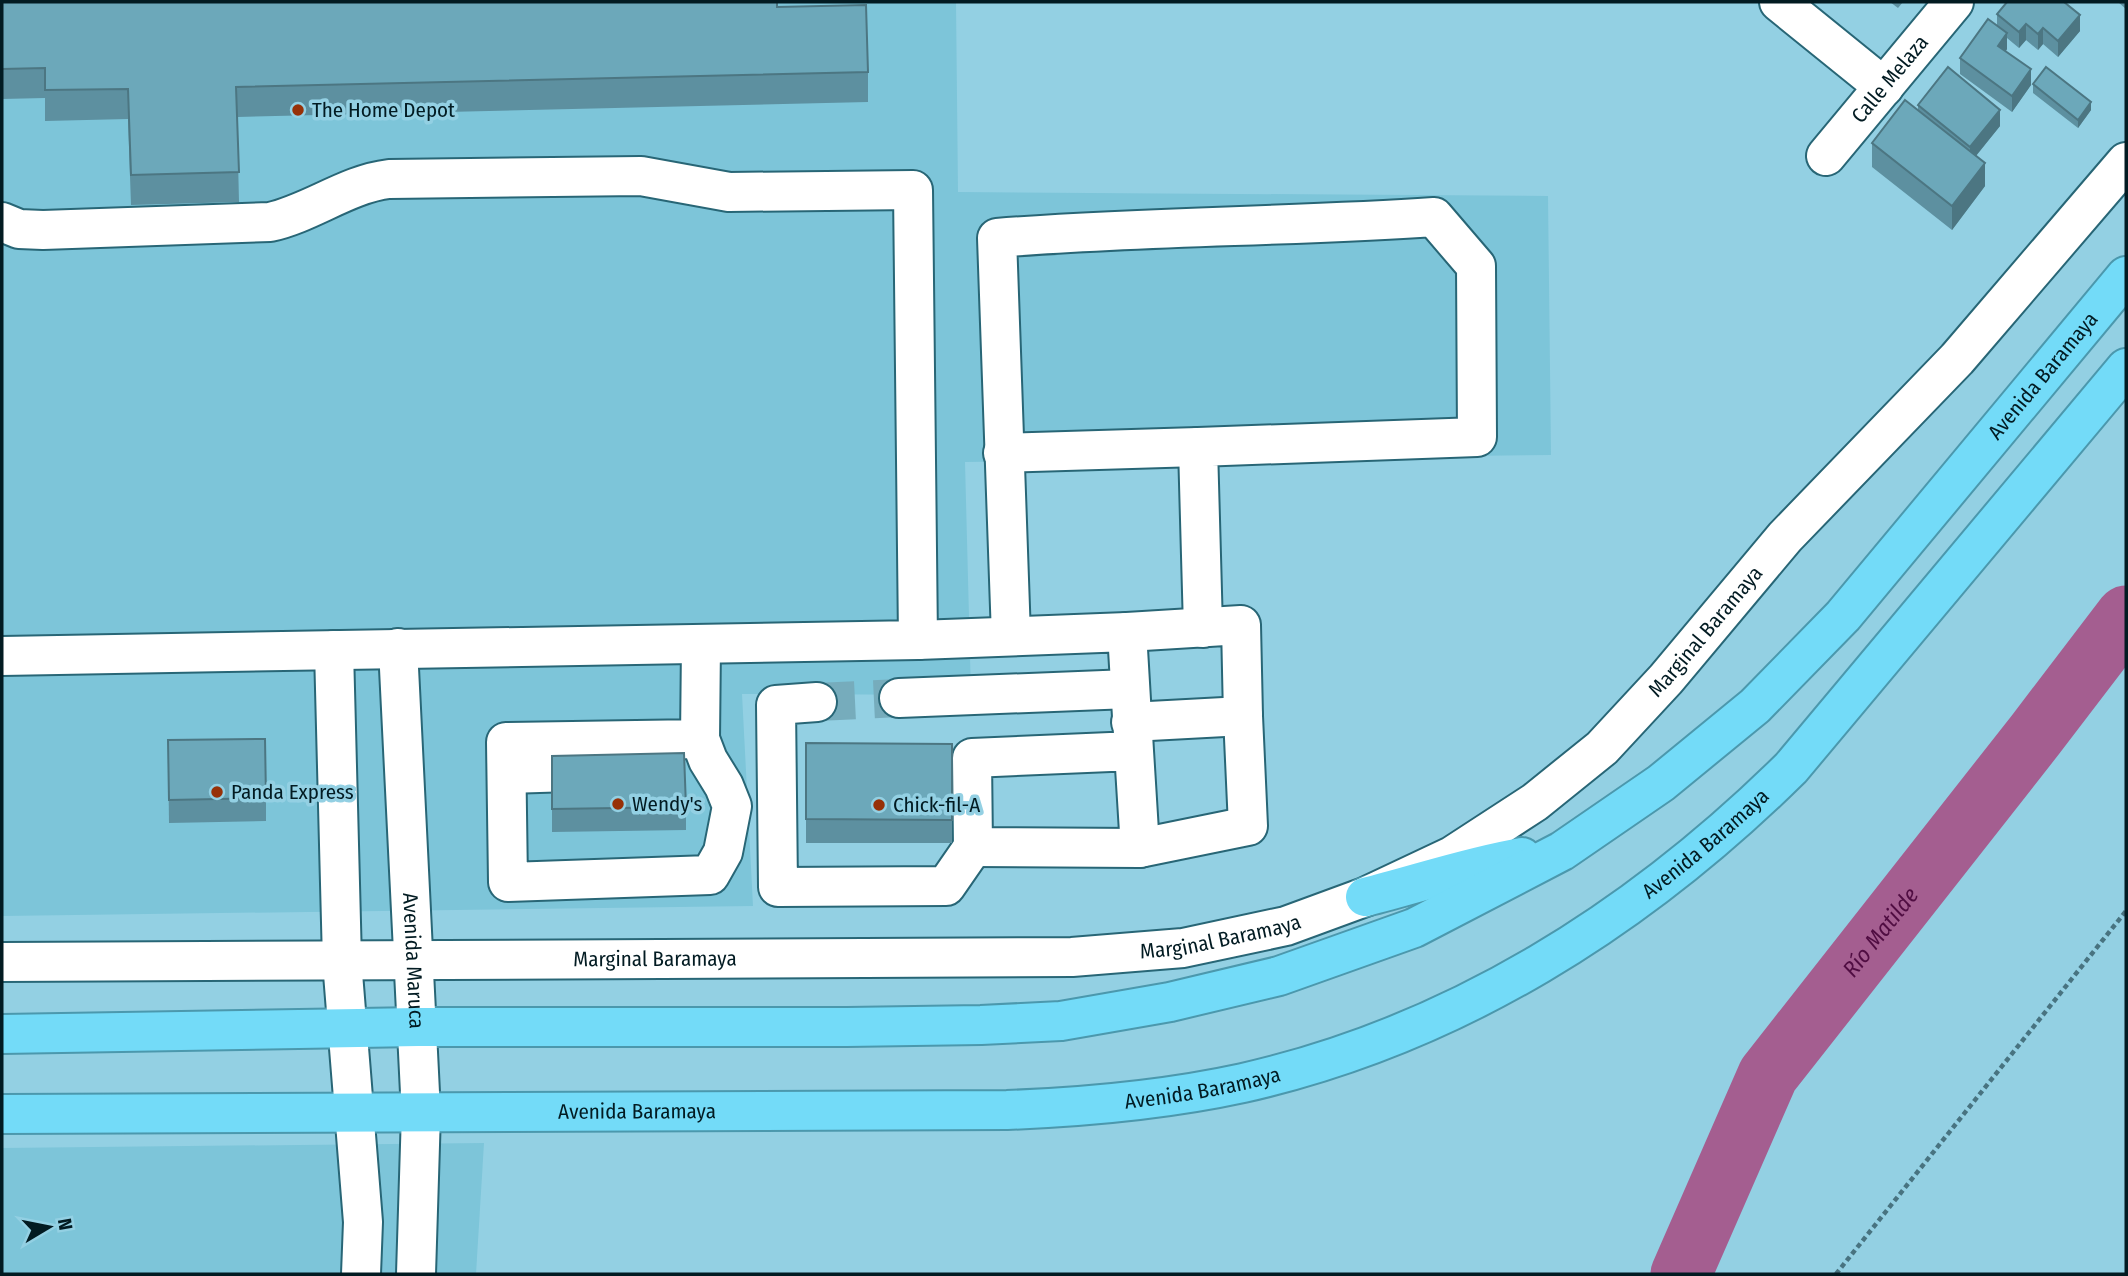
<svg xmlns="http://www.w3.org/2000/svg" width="2128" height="1276" viewBox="0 0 2128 1276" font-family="'Fira Sans Condensed',sans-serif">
	<rect width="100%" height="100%" fill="#93d0e3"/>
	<g fill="#7dc5d9">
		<path d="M2 2H956L958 192 1548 196 1551 455 965 462 971 695 742 694 753 906 2 916Z"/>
		<path d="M484 1143 476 1274H2V1148Z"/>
	</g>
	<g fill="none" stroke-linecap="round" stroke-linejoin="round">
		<path stroke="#a45e90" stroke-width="61" id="s1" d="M1681 1274 1768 1075 2036 734 2126 616"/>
		<path stroke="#76acbc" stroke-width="38" stroke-dasharray="38 19" stroke-linecap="butt" d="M817 702 899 698"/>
		<defs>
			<g id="minor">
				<path d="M1779 2 1884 87"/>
				<path id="s2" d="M1826 156 1954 2"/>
				<path d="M2 222 19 229 43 230 270 222C311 213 347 184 389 179L641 176 729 192 913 190 918 640 2 656"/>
				<path d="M1003 453 1198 447"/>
				<path d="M1127 632 1241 625 1243 716 1248 826 1140 848"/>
				<path d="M1011 636 997 238C1142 226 1288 227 1434 217L1476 266 1477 437 1198 447 1203 628"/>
				<path d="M918 640 1127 632 1134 751 972 758 973 847 1140 848 1134 751"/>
				<path id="s3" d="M398 648 421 1113 416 1274"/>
				<path d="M334 650 342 961 363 1222 361 1274"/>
				<path d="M899 698 1129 689"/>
				<path d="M817 702 776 705 778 887 946 886 973 847"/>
				<path d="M1131 722 1243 716"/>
				<path d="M700 739 708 760 724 786 732 806 723 852 710 875 508 882 506 742 700 739 701 644"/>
				<path d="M507 774 603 771"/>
				<path id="s4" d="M2 962 1072 957 1183 948 1286 926 1365 897 1452 856 1535 802 1602 748 1666 679 1785 537 1957 359 2126 162"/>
			</g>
			<g id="highway">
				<path d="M1365 897C1417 884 1469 866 1522 857"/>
				<path id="s5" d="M2 1034 418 1027H847L981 1025 1061 1021 1170 1002 1279 976 1414 928 1562 851 1661 783 1755 706 1843 616 2126 276"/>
				<path id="s6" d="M2 1114 1007 1110C1087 1107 1165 1100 1243 1083 1455 1035 1638 919 1791 768L2126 368"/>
			</g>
		</defs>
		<use href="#minor" stroke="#286676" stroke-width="42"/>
		<use href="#highway" stroke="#4b98ad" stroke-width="42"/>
		<path stroke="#487380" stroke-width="4.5" stroke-dasharray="5 3.5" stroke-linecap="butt" d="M1836 1274 2126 911"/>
		<use href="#minor" stroke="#fff" stroke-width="38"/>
		<use href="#highway" stroke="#73dbf8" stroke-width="38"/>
	</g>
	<g fill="#5d90a0">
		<path d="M2 2 777 7 868 72V102L237 117 239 202 131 205 128 119 45 121V98L2 99Z"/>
		<path d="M1890 2H1903L1898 8Z"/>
		<path d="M2118 2H2126V9Z"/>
		<path d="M1997 14 2080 31 2058 57 2043 44 2038 50 2026 40 2019 48 2007 38V49L2006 51 2031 85 2012 112 1960 74V58L1997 26Z"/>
		<path d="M2033 84 2091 110 2078 128 2033 93Z"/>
		<path d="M1918 105 2000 126 1976 156 1985 186 1952 230 1872 167V143L1918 110Z"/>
		<path d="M168 740 266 798V821L169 823Z"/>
		<path d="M806 743 952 744V843H806Z"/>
		<path d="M552 756 686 807V830L552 832Z"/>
	</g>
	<g fill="#4c7682">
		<path d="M2080 15V31L2058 57V41Z"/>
		<path d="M2026 24V40L2019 48V32Z"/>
		<path d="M2043 28V44L2038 50V34Z"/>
		<path d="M2007 33V49L1998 62V46Z"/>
		<path d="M2031 69V85L2012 112V96Z"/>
		<path d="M2091 102V110L2078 128V120Z"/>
		<path d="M2000 110V126L1970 163V147Z"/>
		<path d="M1985 163V186L1952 230V206Z"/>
	</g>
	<g fill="#6ca8ba" stroke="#4c7682" stroke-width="2">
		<path d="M2 2H777V7L866 5 868 72 236 87 239 172 131 175 128 89 45 90V68L2 69Z"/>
		<path d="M2007 2H2064L2080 15 2058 41 2043 28 2038 34 2026 24 2019 32 1997 14Z"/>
		<path d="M1988 19 2007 33 1998 46 2031 69 2012 96 1960 58Z"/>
		<path d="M1948 67 2000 110 1970 147 1918 105Z"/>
		<path d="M2046 67 2091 102 2078 120 2033 84Z"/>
		<path d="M1905 100 1985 163 1952 206 1872 143Z"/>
		<path d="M265 739 266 798 169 800 168 740Z"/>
		<path d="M806 743 952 744V820L806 819Z"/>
		<path d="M684 753 686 807 552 809V756Z"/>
	</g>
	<g fill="#973108" stroke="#93d0e3" stroke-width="2.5">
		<circle cx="298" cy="110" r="7"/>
		<circle cx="217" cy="792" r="7"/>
		<circle cx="618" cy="804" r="7"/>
		<circle cx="879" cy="805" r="7"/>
	</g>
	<g text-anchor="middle" stroke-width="7" stroke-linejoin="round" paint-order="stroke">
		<g font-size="21" fill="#021b22" stroke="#93d0e3">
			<text dy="7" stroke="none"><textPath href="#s2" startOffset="100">Calle Melaza</textPath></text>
			<text dy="7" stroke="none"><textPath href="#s5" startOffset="2272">Avenida Baramaya</textPath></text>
			<text dy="7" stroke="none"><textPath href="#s4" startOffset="1808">Marginal Baramaya</textPath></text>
			<text dy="7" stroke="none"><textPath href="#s6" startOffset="1769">Avenida Baramaya</textPath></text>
			<text dy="7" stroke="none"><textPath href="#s4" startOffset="1220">Marginal Baramaya</textPath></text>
			<text dy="7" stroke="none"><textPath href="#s4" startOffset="653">Marginal Baramaya</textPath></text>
			<text dy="7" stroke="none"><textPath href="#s3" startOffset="313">Avenida Maruca</textPath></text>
			<text dy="7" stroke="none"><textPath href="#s6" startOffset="1202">Avenida Baramaya</textPath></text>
			<text dy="7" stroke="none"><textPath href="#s6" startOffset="635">Avenida Baramaya</textPath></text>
		</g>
		<g font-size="21" fill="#021b22" stroke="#93d0e3" text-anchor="start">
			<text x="312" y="117">The Home Depot</text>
			<text x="231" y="799">Panda Express</text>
			<text x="632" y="811">Wendy's</text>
			<text x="893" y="812">Chick-fil-A</text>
		</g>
		<g font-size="23" font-style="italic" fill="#500d42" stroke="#93d0e3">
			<text dy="8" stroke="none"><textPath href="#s1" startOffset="399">Río Matilde</textPath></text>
		</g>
	</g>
	<rect width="2128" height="1276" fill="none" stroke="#021b22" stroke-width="7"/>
	<g transform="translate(49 1227) rotate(80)" stroke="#93d0e3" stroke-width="5" paint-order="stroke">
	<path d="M0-5L12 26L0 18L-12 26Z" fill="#021b22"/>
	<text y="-10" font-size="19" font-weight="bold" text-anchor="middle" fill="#021b22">N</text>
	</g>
</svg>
